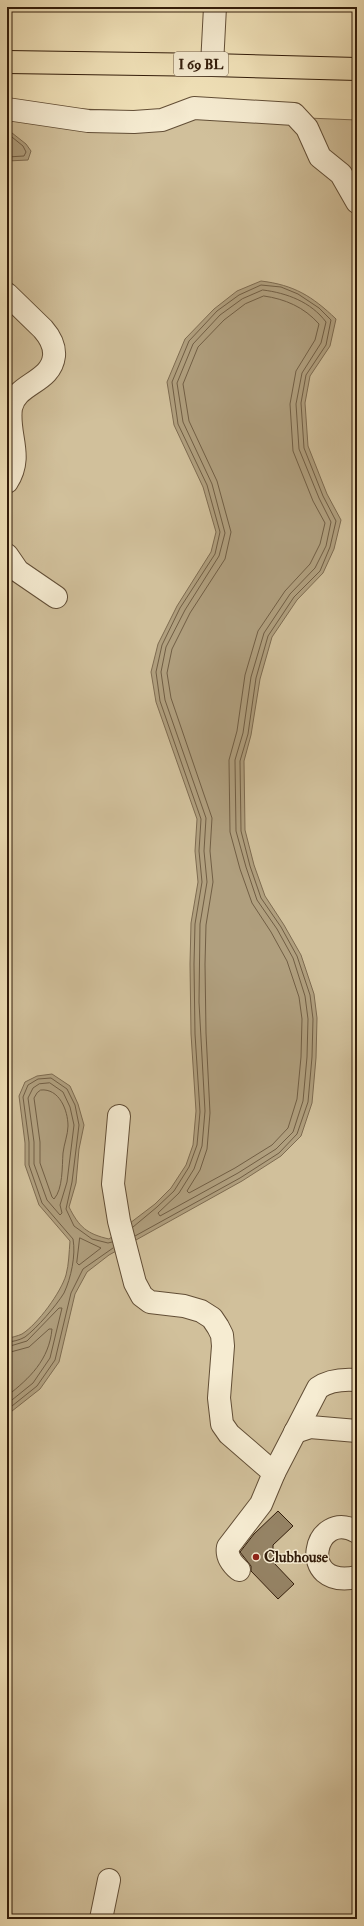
<svg xmlns="http://www.w3.org/2000/svg" width="364" height="1926" viewBox="0 0 364 1926" font-family="'IM FELL Double Pica',serif">
	<rect width="100%" height="100%" fill="#f1e2b9"/>
	<filter id="stains"><feTurbulence type="fractalNoise" baseFrequency=".005" numOctaves="4"/><feColorMatrix values="0 0 0 0 .2 0 0 0 0 .09 0 0 0 0 .02 0 0 0 .5 -.17"/></filter>
	<radialGradient id="worn" r=".72"><stop offset=".6" stop-color="#630" stop-opacity="0"/><stop offset="1" stop-color="#630" stop-opacity=".3"/></radialGradient>
	<path fill="#d1c09b" stroke="#826e52" d="M7 106 357 120V1919H7Z"/>
	<g fill="#b09f7e" stroke="#7e6b50">
		<path d="M7 129 26 144 31 151 28 160 7 161Z"/>
		<path d="M261 281C294 285 312 296 336 319L330 346 310 376 305 403 308 446 327 494 341 520 334 549 323 573 297 600 272 637 260 679 251 735 244 761 245 830 254 865 265 896 284 925 301 955 314 994 317 1018 316 1058 312 1103 301 1136 281 1156 242 1181 109 1255 87 1272 75 1294 59 1362 40 1389 7 1415V1339C12 1337 18 1336 22 1334 38 1324 61 1292 66 1275 69 1264 69 1252 70 1241L39 1205 25 1165V1143L19 1096 25 1082 37 1076 52 1074 70 1086 78 1104 84 1125 79 1149 76 1183 69 1207C79 1227 87 1234 109 1239L155 1204 171 1188 186 1165 193 1145 196 1111 191 1034 190 964 191 923 198 882 195 851 197 819 156 702 151 672 158 644 177 606 211 552 216 532 203 487 174 425 167 382 185 339 214 309 237 291Z"/>
	</g>
	<g fill="none" stroke-linecap="round" stroke-linejoin="round">
		<g stroke="#715e44" stroke-width="1">
			<path d="M7 133 23 146 26 152 24 156 7 157"/>
			<path d="M263 290C287 293 311 302 326 322L321 343 302 373 296 404 299 449 319 498 331 522 326 546 315 568 290 594 264 633 251 677 243 733 235 760 236 831 246 867 257 900 277 929 293 958 305 996 308 1019 307 1057 303 1101 293 1132 276 1149 238 1173 160 1216 158 1213 179 1193 194 1169 202 1146 205 1111 199 1002 200 924 207 882 204 851 206 818 165 700 161 672 166 647 185 610 219 556 225 533 212 484 183 422 177 383 193 344 220 315 242 299Z"/>
			<path d="M264 296C285 299 304 307 319 324L315 340 296 371 290 404 293 451 313 501 325 523 320 544 310 564 285 591 258 631 245 675 237 731 229 760 230 832 240 869 252 903 271 932 287 961 299 997 302 1019 301 1057 297 1099 288 1128 272 1145 235 1168 189 1193 187 1191 200 1170 207 1149 210 1113 206 1033 205 964 206 925 213 882 210 851 212 818 171 698 167 673 172 649 190 613 225 559 231 532 217 481 189 421 183 384 198 347 224 320 245 304Z"/>
			<path d="M50 1083 63 1092 70 1107 74 1125 67 1182 60 1205 62 1213 60 1215 47 1200 34 1164V1142L28 1098 33 1088 39 1084Z"/>
			<path d="M41 1090C59 1088 68 1110 68 1126 68 1134 64 1144 63 1153 62 1167 63 1189 54 1199L52 1197 40 1163V1142L34 1098 37 1093Z"/>
			<path d="M133 1227 157 1207 174 1191 189 1167 197 1145 200 1112 195 1034 194 964 195 924 202 882 199 851 201 819 160 701 156 672 162 645 180 608 215 554 220 532 207 485 178 424 172 382 189 341 217 311 239 295 261 285 281 287 298 294 319 308 331 320 326 345 306 375 301 403 304 448 323 496 336 521 330 547 320 571 294 597 268 636 256 678 248 734 240 761 241 831 250 866 261 898 281 927 297 956 310 995 313 1019 312 1057 308 1102 297 1134 279 1153 240 1178 135 1236"/>
			<path d="M80 1238 101 1248 79 1265 77 1263Z"/>
			<path d="M7 1342C12 1342 20 1340 25 1337 37 1328 56 1306 64 1293 71 1278 76 1255 73 1239L42 1203 29 1165V1142L23 1097 28 1085 38 1079 51 1078 67 1089 75 1105 79 1125 72 1182 66 1209 74 1226 92 1239 108 1243 112 1242"/>
			<path d="M7 1347 27 1341 59 1308H62L50 1358 33 1383 7 1404"/>
			<path d="M7 1353 29 1347 49 1329H52C49 1360 30 1378 7 1396"/>
			<path d="M7 1410 37 1386 55 1360 71 1293 83 1269 113 1248"/>
		</g>
	</g>
	<path fill="#958365" stroke="#321c0a" d="M278 1511 293 1526 273 1545V1562L294 1584 278 1599 251 1571V1566L240 1552 254 1534Z"/>
	<g fill="none" stroke-linecap="round" stroke-linejoin="round">
		<defs>
			<g id="minor">
				<path d="M212 65 215 7"/>
				<path d="M7 109 88 121 134 122 162 120 194 108 294 114 307 128 320 157 341 174 357 202"/>
				<path d="M7 294 43 329C50 337 55 345 54 356 51 383 16 383 11 408 7 435 24 456 7 482"/>
				<path d="M7 555 18 571 56 597"/>
				<path d="M119 1116 113 1184 119 1221 135 1283 142 1296 150 1302 184 1306 201 1311 212 1318 218 1327 222 1335 223 1346 219 1398 222 1424 229 1434 274 1473 261 1504 228 1547C226 1557 232 1564 239 1570"/>
				<path d="M295 1432 310 1427 357 1431"/>
				<path d="M274 1473 318 1388C329 1380 344 1379 357 1380"/>
				<path d="M357 1532C314 1507 295 1590 357 1577"/>
				<path d="M101 1919 109 1880"/>
			</g>
			<path id="major" d="M7 62 212 65 357 69"/>
		</defs>
		<use href="#minor" stroke="#624e36" stroke-width="24"/>
		<use href="#major" stroke="#321c0a" stroke-width="24"/>
		<use href="#minor" stroke="#f6ecd2" stroke-width="22"/>
		<use href="#major" stroke="#f1e2b9" stroke-width="22"/>
	</g>
	<circle fill="#8f2418" stroke="#f6ecd2" stroke-width="1.5" cx="256" cy="1557" r="4"/>
	<g text-anchor="middle" stroke-width="3" stroke-linejoin="round" paint-order="stroke">
		<rect fill="#f6ecd2" stroke="#6d5a46" stroke-width="1" x="174" y="52" width="54" height="24" rx="3"/>
		<g font-size="14" font-weight="bold" fill="#321c0a">
			<text x="201" y="69">I 69 BL</text>
		</g>
		<g font-size="15" font-weight="bold" fill="#321c0a" stroke="#f6ecd2" text-anchor="start">
			<text x="264" y="1562">Clubhouse</text>
		</g>
	</g>
	<rect width="364" height="1926" fill="none" stroke="#f1e2b9" stroke-width="24"/>
	<rect x="8" y="8" width="348" height="1910" fill="none" stroke="#321c0a" stroke-width="2"/>
	<rect x="12" y="12" width="340" height="1902" fill="none" stroke="#321c0a"/>
	<rect width="100%" height="100%" filter="url(#stains)"/>
	<rect width="100%" height="100%" fill="url(#worn)"/>
</svg>
